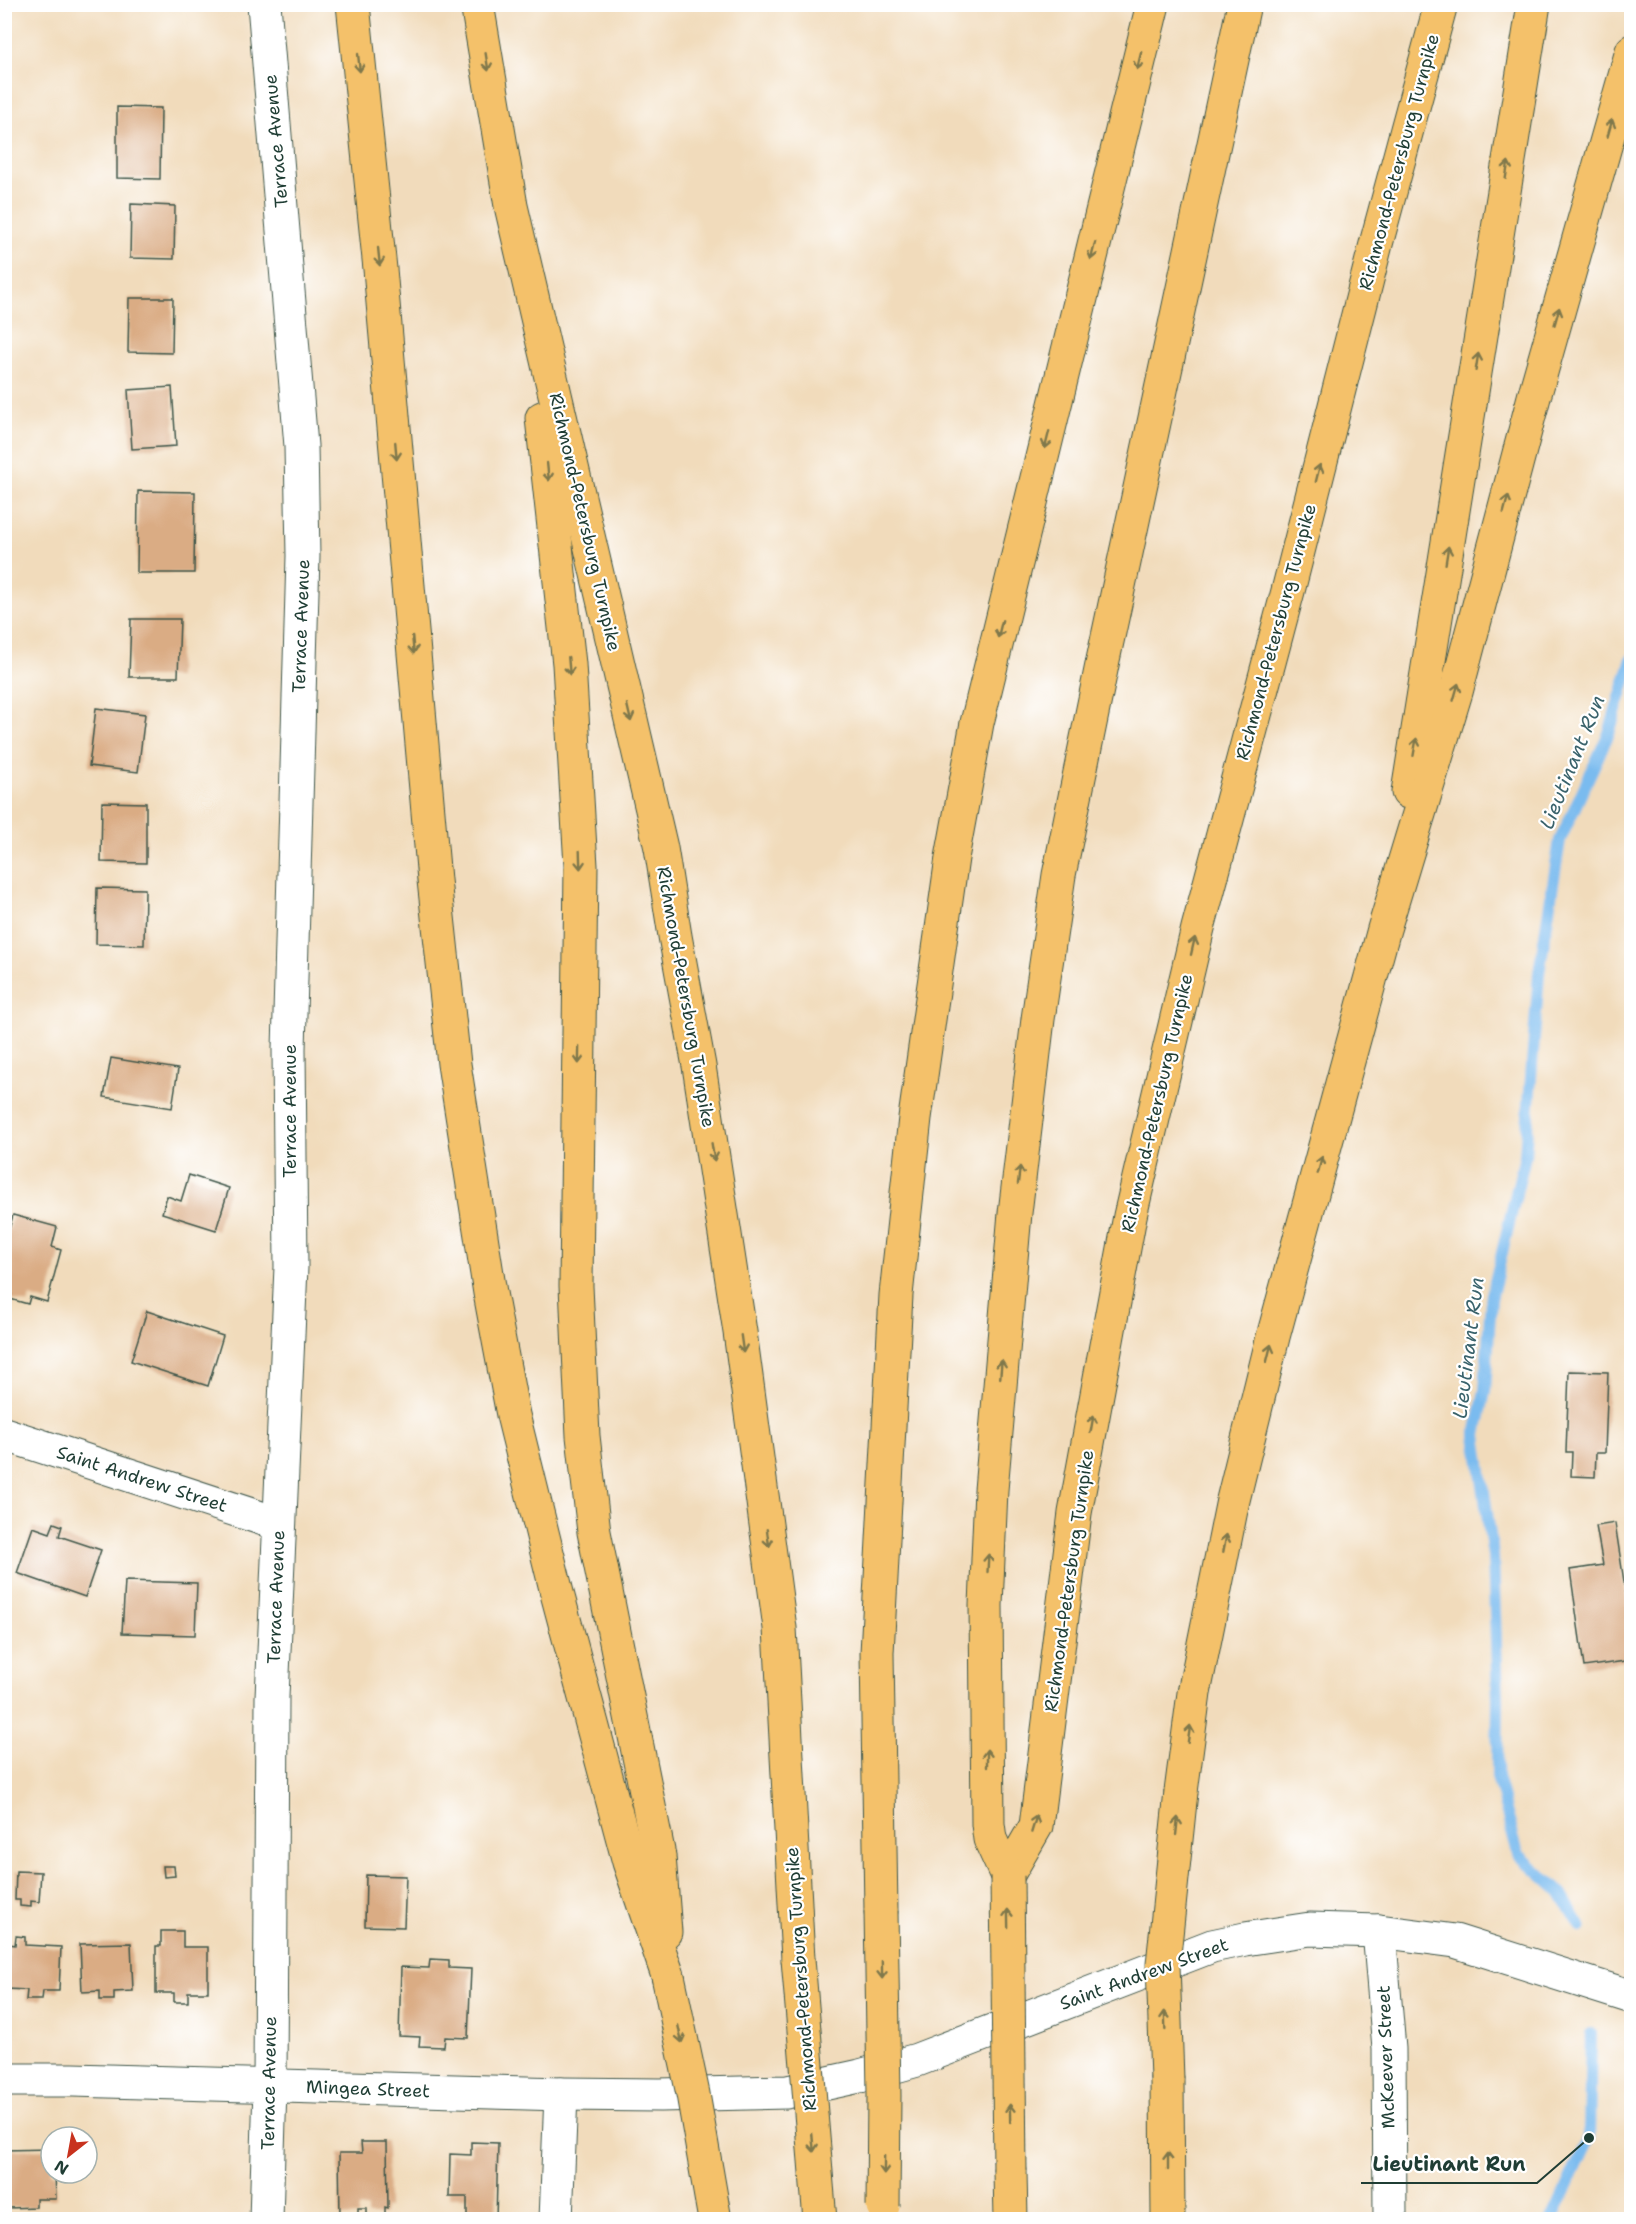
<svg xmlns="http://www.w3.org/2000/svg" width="1636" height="2224" viewBox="0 0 1636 2224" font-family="'Shantell Sans',sans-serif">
	<rect width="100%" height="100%" fill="#fff"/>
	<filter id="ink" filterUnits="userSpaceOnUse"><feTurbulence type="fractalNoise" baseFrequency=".0167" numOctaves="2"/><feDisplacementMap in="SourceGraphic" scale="12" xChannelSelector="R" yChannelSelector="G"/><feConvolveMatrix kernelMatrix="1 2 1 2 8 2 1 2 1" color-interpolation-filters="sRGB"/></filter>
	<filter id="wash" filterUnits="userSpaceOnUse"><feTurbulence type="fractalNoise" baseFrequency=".008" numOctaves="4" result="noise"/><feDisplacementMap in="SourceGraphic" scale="24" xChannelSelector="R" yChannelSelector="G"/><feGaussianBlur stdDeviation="1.35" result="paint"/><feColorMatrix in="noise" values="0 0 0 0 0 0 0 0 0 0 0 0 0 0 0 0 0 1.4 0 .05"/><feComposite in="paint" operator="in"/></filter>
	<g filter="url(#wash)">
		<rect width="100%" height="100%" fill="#f1dbbb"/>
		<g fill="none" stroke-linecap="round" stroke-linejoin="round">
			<g stroke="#7abbef" stroke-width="12">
				<path d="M1580 1926 1560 1892 1518 1854 1497 1777 1498 1700 1493 1556 1476 1435 1485 1391 1491 1299 1525 1156 1539 973 1560 840 1609 733 1632 659"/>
				<path d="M1552 2220 1589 2138 1591 2034"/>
			</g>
		</g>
		<g id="blocks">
			<g fill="#daac84">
				<path d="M117 107 161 108 160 179 117 178Z"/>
				<path d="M131 204 175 206 174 259 130 258Z"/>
				<path d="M129 298H173L172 353 128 352Z"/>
				<path d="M172 387 176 446 132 449 128 390Z"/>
				<path d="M138 491 195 492 194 573H137Z"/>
				<path d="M131 619H180L178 677H129Z"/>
				<path d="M96 708 145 714 138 772 89 766Z"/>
				<path d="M102 802 146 803V863L101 862Z"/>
				<path d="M97 888 145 889 144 945 96 944Z"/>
				<path d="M111 1058 178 1069 172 1108 104 1097Z"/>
				<path d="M189 1175 229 1188 216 1230 162 1213 167 1196 181 1201Z"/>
				<path d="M13 1215 57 1227 52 1247 61 1250 47 1302 30 1297 28 1304 10 1299 12 1293 4 1291V1248Z"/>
				<path d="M147 1311 223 1336 208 1386 131 1361Z"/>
				<path d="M1569 1371 1608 1372 1605 1453H1596L1595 1477 1571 1476 1572 1452H1566Z"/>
				<path d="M4 1500 9 1502 5 1515H4Z"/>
				<path d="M54 1523 62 1526 59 1536 101 1550 85 1597 17 1573 33 1527 50 1533Z"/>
				<path d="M1615 1523 1632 1634V1660L1584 1667 1570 1570 1603 1565 1596 1526Z"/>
				<path d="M125 1581 197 1583 195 1635 122 1633Z"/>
				<path d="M163 1866H174L175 1876 164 1877Z"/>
				<path d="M16 1871 41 1872 39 1902 31 1901V1907L20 1906V1900H15Z"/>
				<path d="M366 1875 406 1876 404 1927 365 1926Z"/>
				<path d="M161 1931H183V1947H208V1992H188V2002H174V1993H156V1946H161Z"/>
				<path d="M16 1936 25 1937V1945L61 1947 59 1991H43L42 2000H26L27 1990 7 1989 9 1944 15 1945Z"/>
				<path d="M131 1943 133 1991 114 1992V2000H100V1991L82 1992 80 1944Z"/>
				<path d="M430 1959 449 1960V1968L471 1969 468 2038 445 2037 444 2047 419 2046 420 2037 399 2036 401 1967 429 1968Z"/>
				<path d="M361 2142H387L388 2208 385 2207V2215H367V2208H358V2216L340 2217 339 2153H362Z"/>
				<path d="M471 2142 498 2143 496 2220 467 2219V2197H449L450 2154 471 2155Z"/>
				<path d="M51 2149V2173H55L56 2199H36V2207L9 2208 8 2199H5L4 2150Z"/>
			</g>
		</g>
	</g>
	<g filter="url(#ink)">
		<use href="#blocks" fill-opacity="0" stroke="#3e5548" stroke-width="1.5"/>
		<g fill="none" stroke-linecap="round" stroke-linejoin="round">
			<defs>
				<g id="minor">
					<path d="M264 4 301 446 303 556 289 1049 291 1267 272 1697 270 2086 266 2220"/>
					<path d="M4 1434 279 1524"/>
					<path d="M1379 1931 1389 2049 1390 2220"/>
					<path d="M4 2080H73L561 2094 660 2095 787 2092 860 2076 917 2060 1212 1946 1245 1939 1310 1929 1379 1931 1455 1941 1632 1997"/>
					<path d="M556 2220 561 2094"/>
				</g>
				<g id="highway">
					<path d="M353 4 380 269 434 880 454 1064 490 1293 513 1415 558 1597 629 1862 668 1976"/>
					<path d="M477 4 511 206 661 848 675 936 699 1066 740 1332 780 1628 798 1959"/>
					<path d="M542 418 569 664 581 866 576 1286 583 1436 594 1532 659 1856 665 1932"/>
					<path d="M1408 792C1452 530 1491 267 1534 4"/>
					<path d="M1181 1792 1194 1693 1233 1500 1273 1337 1384 929 1456 692 1534 397 1632 51"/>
					<path d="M1007 1876 1036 1826 1075 1513 1130 1216 1198 928 1288 591 1376 244 1441 4"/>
					<path d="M1007 1876 990 1839 988 1824 986 1605 991 1490 1015 1213 1038 1019 1059 875 1103 660 1244 4"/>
					<path d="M881 1911 877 1653 896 1295 915 1118 952 858 977 723 1153 4"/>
					<path d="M1167 2079 1168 2220"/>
					<path d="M1010 2171 1011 2220"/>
				</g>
			</defs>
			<use href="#minor" stroke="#3e5548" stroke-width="35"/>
			<use href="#highway" stroke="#3e5548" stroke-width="35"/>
			<use href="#minor" stroke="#fff" stroke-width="33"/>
			<use href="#highway" stroke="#f4c16a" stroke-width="33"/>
			<defs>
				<g id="highway-bridge">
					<path d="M1007 1876 1010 2171"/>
					<path d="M881 1911 884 2095 883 2206"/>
					<path d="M798 1959 820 2220"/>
					<path d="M668 1976 693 2094 715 2220"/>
					<path d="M1167 2079 1163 1964 1181 1792"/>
				</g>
			</defs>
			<use href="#highway-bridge" stroke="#3e5548" stroke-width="35" stroke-linecap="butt"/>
			<use href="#highway-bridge" stroke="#f4c16a" stroke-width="33"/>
		</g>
		<defs><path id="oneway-shaft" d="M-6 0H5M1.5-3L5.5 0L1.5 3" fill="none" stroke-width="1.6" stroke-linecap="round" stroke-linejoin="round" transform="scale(1.5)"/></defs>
		<g stroke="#7f784c">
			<use href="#oneway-shaft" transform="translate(1139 61) rotate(104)"/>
			<use href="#oneway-shaft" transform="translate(487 62) rotate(81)"/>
			<use href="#oneway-shaft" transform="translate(359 63) rotate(84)"/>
			<use href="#oneway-shaft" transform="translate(1610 128) rotate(-74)"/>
			<use href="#oneway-shaft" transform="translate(1507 170) rotate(-81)"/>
			<use href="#oneway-shaft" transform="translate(1093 251) rotate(104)"/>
			<use href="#oneway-shaft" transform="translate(379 257) rotate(84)"/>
			<use href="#oneway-shaft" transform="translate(1557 316) rotate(-74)"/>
			<use href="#oneway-shaft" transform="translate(1477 362) rotate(-81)"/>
			<use href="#oneway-shaft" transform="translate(1047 440) rotate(104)"/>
			<use href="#oneway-shaft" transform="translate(396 451) rotate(85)"/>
			<use href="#oneway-shaft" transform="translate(548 472) rotate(84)"/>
			<use href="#oneway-shaft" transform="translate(1318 473) rotate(-76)"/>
			<use href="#oneway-shaft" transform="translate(1506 504) rotate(-75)"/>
			<use href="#oneway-shaft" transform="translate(1447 555) rotate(-81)"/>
			<use href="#oneway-shaft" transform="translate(1000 629) rotate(104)"/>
			<use href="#oneway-shaft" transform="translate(413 645) rotate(85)"/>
			<use href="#oneway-shaft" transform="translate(569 666) rotate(85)"/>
			<use href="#oneway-shaft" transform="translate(1456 692) rotate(-74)"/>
			<use href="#oneway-shaft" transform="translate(629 713) rotate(77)"/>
			<use href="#oneway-shaft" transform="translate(1415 747) rotate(-80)"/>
			<use href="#oneway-shaft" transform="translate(580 860) rotate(88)"/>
			<use href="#oneway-shaft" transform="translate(1193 946) rotate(-77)"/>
			<use href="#oneway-shaft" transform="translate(579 1055) rotate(91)"/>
			<use href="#oneway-shaft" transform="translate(713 1152) rotate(81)"/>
			<use href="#oneway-shaft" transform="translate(1320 1165) rotate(-75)"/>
			<use href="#oneway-shaft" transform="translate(1019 1175) rotate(-83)"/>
			<use href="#oneway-shaft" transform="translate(742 1344) rotate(82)"/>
			<use href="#oneway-shaft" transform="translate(1269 1353) rotate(-76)"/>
			<use href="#oneway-shaft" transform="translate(1001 1369) rotate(-85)"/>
			<use href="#oneway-shaft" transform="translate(1092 1424) rotate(-80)"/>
			<use href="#oneway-shaft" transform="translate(768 1538) rotate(82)"/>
			<use href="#oneway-shaft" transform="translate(1225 1543) rotate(-79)"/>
			<use href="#oneway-shaft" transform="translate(988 1563) rotate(-87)"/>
			<use href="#oneway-shaft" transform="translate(1189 1734) rotate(-82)"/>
			<use href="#oneway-shaft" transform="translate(987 1758) rotate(-90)"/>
			<use href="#oneway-shaft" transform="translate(1034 1824) rotate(-73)"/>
			<use href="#oneway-shaft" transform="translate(1177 1826) rotate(-84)"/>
			<use href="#oneway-shaft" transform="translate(1008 1918) rotate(-91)"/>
			<use href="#oneway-shaft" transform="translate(882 1970) rotate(89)"/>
			<use href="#oneway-shaft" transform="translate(1165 2020) rotate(-92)"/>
			<use href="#oneway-shaft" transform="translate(680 2034) rotate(78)"/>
			<use href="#oneway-shaft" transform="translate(1010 2113) rotate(-91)"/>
			<use href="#oneway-shaft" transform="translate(813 2143) rotate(85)"/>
			<use href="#oneway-shaft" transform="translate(1168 2161) rotate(-90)"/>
			<use href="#oneway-shaft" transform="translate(884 2165) rotate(91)"/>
		</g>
	</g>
	<g text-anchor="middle" stroke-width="4.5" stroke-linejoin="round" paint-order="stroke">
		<g font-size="18" fill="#1f3d34" stroke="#fff">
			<text transform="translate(276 141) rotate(-95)" y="6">Terrace Avenue</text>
			<text transform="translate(1399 162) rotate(-75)" y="6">Richmond-Petersburg Turnpike</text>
			<text transform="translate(585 522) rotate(77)" y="6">Richmond-Petersburg Turnpike</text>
			<text transform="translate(301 626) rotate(-88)" y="6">Terrace Avenue</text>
			<text transform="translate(1276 632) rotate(-75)" y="6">Richmond-Petersburg Turnpike</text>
			<text transform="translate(686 997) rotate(80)" y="6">Richmond-Petersburg Turnpike</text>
			<text transform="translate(1157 1103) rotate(-77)" y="6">Richmond-Petersburg Turnpike</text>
			<text transform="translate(290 1111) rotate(-90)" y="6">Terrace Avenue</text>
			<text transform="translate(142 1479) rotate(18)" y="6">Saint Andrew Street</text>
			<text transform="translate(1069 1581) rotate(-82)" y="6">Richmond-Petersburg Turnpike</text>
			<text transform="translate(276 1597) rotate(-88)" y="6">Terrace Avenue</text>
			<text transform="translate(1144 1974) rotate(-20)" y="6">Saint Andrew Street</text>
			<text transform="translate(801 1979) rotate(-94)" y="6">Richmond-Petersburg Turnpike</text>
			<text transform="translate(1386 2057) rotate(-92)" y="6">McKeever Street</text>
			<text transform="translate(269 2083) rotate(-89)" y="6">Terrace Avenue</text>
			<text transform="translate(368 2089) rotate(2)" y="6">Mingea Street</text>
		</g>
		<g font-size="20" font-style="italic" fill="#3a636c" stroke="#fff">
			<text transform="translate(1572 762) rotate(-68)" y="7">Lieutinant Run</text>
			<text transform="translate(1468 1348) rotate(-83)" y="7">Lieutinant Run</text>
		</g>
	</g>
	<path fill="none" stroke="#1f3d34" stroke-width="2" d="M1589 2138L1537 2183H1361"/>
	<circle fill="#1f3d34" stroke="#fff" stroke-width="2" cx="1589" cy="2138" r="6"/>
	<g font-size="20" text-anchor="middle" font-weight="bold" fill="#1f3d34" stroke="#fff" stroke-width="4.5" stroke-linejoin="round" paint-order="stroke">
		<text x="1449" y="2171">Lieutinant Run</text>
	</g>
	<rect width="1636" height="2224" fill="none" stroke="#fff" stroke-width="24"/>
	<g transform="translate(69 2155) rotate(211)"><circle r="28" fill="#ffffff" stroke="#a5b1ae" stroke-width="1.5"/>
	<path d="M0-4.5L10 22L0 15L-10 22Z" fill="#c8321e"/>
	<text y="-9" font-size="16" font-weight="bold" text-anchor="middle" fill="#1f3d34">N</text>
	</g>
</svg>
